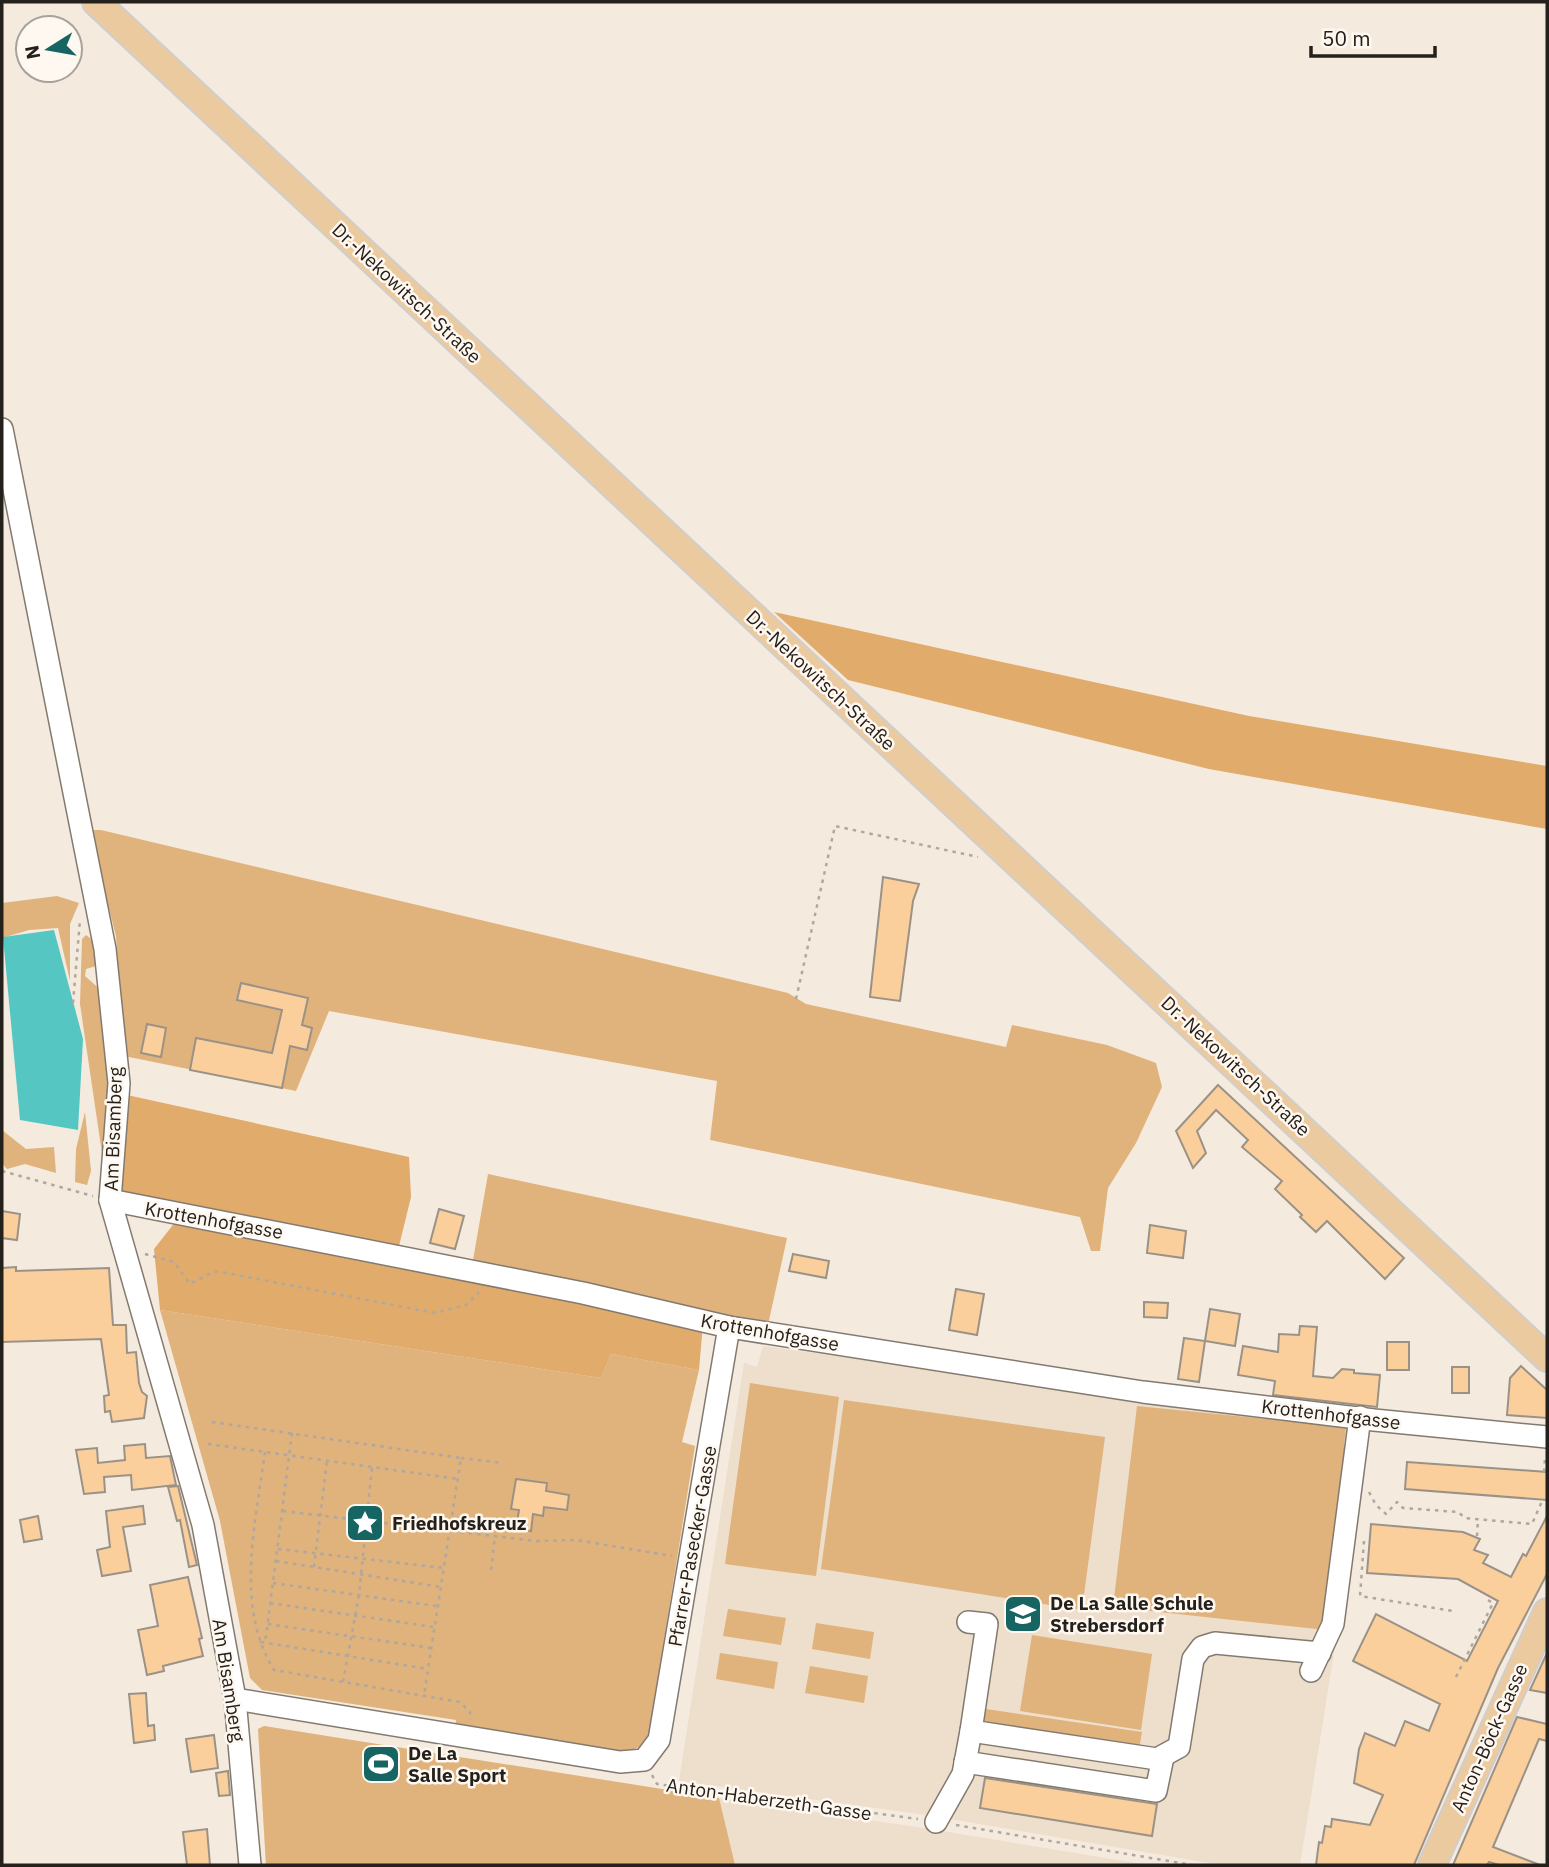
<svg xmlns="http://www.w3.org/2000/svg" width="1549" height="1867" viewBox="0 0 1549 1867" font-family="'IBM Plex Sans',sans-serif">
	<rect width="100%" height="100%" fill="#f5eade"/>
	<g fill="#eedecc">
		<path d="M763 1346 1348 1426V1444L1367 1446 1300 1865H1221L926 1815 679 1781 744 1363 757 1367Z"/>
		<path d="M264 1726 641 1787 924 1828 1148 1865H266L258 1729Z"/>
	</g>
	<g fill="#e0b27c">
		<path d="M89 830H101L788 993 806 1004 1006 1047 1012 1025 1107 1045 1156 1063 1162 1087 1136 1143 1108 1188 1100 1251H1091L1080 1217 710 1140 717 1081 329 1011 296 1091 124 1056 116 936Z"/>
		<path d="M57 896 79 903 70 924V981L58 928 29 930 2 938V903Z"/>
		<path d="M86 935 98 944 94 955 96 966 86 969 85 976 102 991 114 1096 104 1167 80 1004 82 939Z"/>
		<path d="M85 1112 91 1171 87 1185 75 1182 76 1149Z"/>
		<path d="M2 1130 26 1149 54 1147 56 1173 25 1164 7 1169 2 1163Z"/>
		<path d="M488 1174 787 1238 768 1325 473 1260Z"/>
		<path d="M160 1310 601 1378 611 1354 699 1370 682 1442 695 1446 649 1734 639 1747 620 1754 455 1729 456 1720 262 1690 250 1678 220 1521Z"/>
		<path d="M750 1383 839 1397 816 1576 725 1564Z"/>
		<path d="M844 1400 1105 1437 1082 1610 821 1569Z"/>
		<path d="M1137 1406 1346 1427 1344 1445 1354 1447 1326 1630 1113 1607Z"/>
		<path d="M728 1609 786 1618 781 1645 723 1636Z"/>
		<path d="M816 1623 874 1632 870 1659 812 1649Z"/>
		<path d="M1032 1635 1152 1654 1141 1730 1020 1711Z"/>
		<path d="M720 1653 778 1662 774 1689 716 1679Z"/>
		<path d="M810 1666 868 1676 864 1703 805 1693Z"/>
		<path d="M979 1708 1142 1732 1138 1755 976 1730Z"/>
		<path d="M264 1726 719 1798 735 1865H266L258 1729Z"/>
	</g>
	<g fill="#e0ab6b">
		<path d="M774 612 1249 716 1547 766V829L1209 769 848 680Z"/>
		<path d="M127 1095 409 1157 411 1197 399 1246 121 1198Z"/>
		<path d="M176 1221 703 1324 699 1370 611 1354 601 1378 160 1310 154 1249Z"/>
	</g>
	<path fill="#55c6c2" d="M54 930 83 1039 78 1130 20 1120 3 937Z"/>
	<g fill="#fbcf9c" stroke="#9b9287" stroke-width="2">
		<path d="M883 877 919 884 913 901 900 1001 870 997Z"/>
		<path d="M241 983 308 998 302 1025 312 1028 307 1050 290 1046 282 1088 190 1070 196 1038 272 1053 282 1010 237 1000Z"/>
		<path d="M147 1024 166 1028 161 1057 141 1053Z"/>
		<path d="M1218 1085 1404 1258 1385 1279 1327 1221 1316 1232 1300 1217 1302 1215 1275 1189 1282 1181 1242 1147 1248 1140 1216 1110 1197 1131 1206 1153 1193 1168 1176 1131Z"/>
		<path d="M439 1209 464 1216 455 1249 430 1243Z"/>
		<path d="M2 1211 20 1214 17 1240 2 1238Z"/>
		<path d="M1150 1225 1186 1231 1183 1258 1147 1253Z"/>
		<path d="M793 1254 829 1261 826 1278 789 1271Z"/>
		<path d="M16 1267V1271L109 1268 113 1325H126L127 1353 136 1352 139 1383 142 1392 147 1396 144 1418 112 1422 110 1411 105 1412 104 1396 109 1395 101 1339 2 1342V1268Z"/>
		<path d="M956 1289 984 1294 977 1335 949 1330Z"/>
		<path d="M1144 1302 1168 1303 1167 1318 1144 1317Z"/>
		<path d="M1210 1309 1240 1314 1235 1346 1205 1341Z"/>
		<path d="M1300 1326 1317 1327 1313 1376 1333 1378 1342 1369 1354 1370V1373L1380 1375 1377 1407 1273 1395 1275 1381 1238 1375 1243 1346 1278 1352 1279 1334 1299 1335Z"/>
		<path d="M1184 1338 1205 1341 1199 1382 1178 1379Z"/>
		<rect x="1387" y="1342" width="22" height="28"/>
		<path d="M1521 1366 1547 1390V1418L1507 1415 1510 1378Z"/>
		<rect x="1452" y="1367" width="17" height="26"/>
		<path d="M145 1444 146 1458 170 1456 176 1485 132 1490 131 1475 104 1477 105 1492 84 1494 76 1450 97 1448 98 1463 125 1460 124 1446Z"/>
		<path d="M1407 1462 1547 1472V1500L1405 1489Z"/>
		<path d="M516 1479 547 1483 546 1491 569 1495 567 1510 544 1507 543 1516 533 1514 531 1531 516 1529 519 1510 511 1509Z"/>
		<path d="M178 1486 197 1565 189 1567 180 1520 177 1521 168 1487Z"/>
		<path d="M143 1506 145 1524 123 1527 131 1571 102 1576 97 1550 110 1547 106 1511Z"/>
		<path d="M38 1516 42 1539 24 1542 20 1520Z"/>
		<path d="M1547 1516V1574L1498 1668 1414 1865H1316L1319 1842 1322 1843 1325 1826 1331 1827 1332 1819 1370 1825 1383 1795 1354 1783 1359 1749 1365 1733 1395 1746 1405 1721 1429 1731 1440 1704 1353 1661 1376 1614 1467 1661 1498 1601 1458 1579 1367 1573 1371 1524 1463 1532 1480 1539 1474 1550 1488 1555 1483 1563 1511 1577 1523 1554 1526 1556Z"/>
		<path d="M188 1577 202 1638 199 1639 203 1656 163 1666 164 1671 147 1675 138 1630 158 1626 150 1585Z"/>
		<path d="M1547 1653V1693L1530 1690Z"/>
		<path d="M146 1693 148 1726 154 1725 155 1740 134 1743 129 1694Z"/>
		<path d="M1517 1717 1547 1724V1741L1539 1739 1493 1847 1540 1865H1499L1489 1862 1487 1865H1453Z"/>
		<path d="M214 1735 218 1768 191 1772 186 1739Z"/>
		<path d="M228 1771 230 1795 219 1796 216 1773Z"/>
		<path d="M985 1778 1157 1804 1152 1836 980 1808Z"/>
		<path d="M207 1829 210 1865H187L183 1832Z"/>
	</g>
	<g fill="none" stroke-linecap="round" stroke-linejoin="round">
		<defs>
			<g id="minor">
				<path d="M2 429 105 949 119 1083 110 1200 203 1525 235 1699 250 1865"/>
				<path d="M110 1200 583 1293 729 1327 1143 1392 1374 1420 1547 1437"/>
				<path d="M968 1622 987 1624 971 1731"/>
				<path d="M1311 1671 1333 1624 1360 1417"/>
				<path d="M235 1699 620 1762 644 1760 659 1740 729 1327"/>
				<path d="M965 1762 1156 1791 1163 1757"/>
				<path d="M936 1822 963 1774 971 1731 1157 1759 1179 1747 1193 1659 1202 1647 1215 1643 1320 1653"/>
			</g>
			<g id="major">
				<path d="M96 2 1547 1358"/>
				<path d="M1432 1865 1547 1612"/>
			</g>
		</defs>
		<use href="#minor" stroke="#837a6f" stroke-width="24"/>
		<use href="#major" stroke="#cfcecd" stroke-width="30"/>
		<g stroke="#b0a79e" stroke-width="2.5" stroke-dasharray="3.5 5" stroke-linecap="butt">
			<path d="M796 999 835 826 978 857"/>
			<path d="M73 1003 80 920"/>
			<path d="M2 1171 93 1196"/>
			<path d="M145 1254 174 1262 190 1284 213 1272H221L435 1313 466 1305 479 1292"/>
			<path d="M212 1422 461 1458 424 1695"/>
			<path d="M292 1433 266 1637 261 1642 428 1669"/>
			<path d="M208 1444 458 1479"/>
			<path d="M265 1452C256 1522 234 1606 274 1670L460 1702 470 1712V1720"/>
			<path d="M461 1458 502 1463"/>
			<path d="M1544 1472 1545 1458"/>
			<path d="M1369 1492 1376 1505 1386 1514 1397 1502 1403 1508 1458 1512 1465 1518 1532 1524 1543 1499"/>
			<path d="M283 1511 536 1541 576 1540 672 1556"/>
			<path d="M1477 1536 1478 1519"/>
			<path d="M1364 1541 1360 1596 1453 1611"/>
			<path d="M278 1549 444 1568"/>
			<path d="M276 1561 441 1587"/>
			<path d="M314 1567 327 1461"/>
			<path d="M491 1570 495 1536"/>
			<path d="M273 1583 436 1606"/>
			<path d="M270 1603 433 1627"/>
			<path d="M268 1624 431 1648"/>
			<path d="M1456 1677 1493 1603 1484 1598"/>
			<path d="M343 1682 359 1595 372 1467"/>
			<path d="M652 1775 657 1784 918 1819"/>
			<path d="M956 1825 1192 1865"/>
		</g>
		<use href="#minor" stroke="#fff" stroke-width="21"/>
		<use href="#major" stroke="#eccaa0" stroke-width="26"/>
	</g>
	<defs>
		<symbol id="sight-square" viewBox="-11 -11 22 22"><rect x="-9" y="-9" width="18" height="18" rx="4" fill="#176563" stroke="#fff8f1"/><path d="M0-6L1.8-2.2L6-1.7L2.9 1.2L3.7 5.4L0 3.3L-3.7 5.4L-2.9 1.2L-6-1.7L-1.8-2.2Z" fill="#fff"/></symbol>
		<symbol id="school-square" viewBox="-11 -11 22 22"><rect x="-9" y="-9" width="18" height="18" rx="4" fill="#176563" stroke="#fff8f1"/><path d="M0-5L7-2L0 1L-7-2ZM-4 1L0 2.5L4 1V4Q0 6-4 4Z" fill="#fff"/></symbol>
		<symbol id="stadium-square" viewBox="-11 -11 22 22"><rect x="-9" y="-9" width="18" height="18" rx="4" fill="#176563" stroke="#fff8f1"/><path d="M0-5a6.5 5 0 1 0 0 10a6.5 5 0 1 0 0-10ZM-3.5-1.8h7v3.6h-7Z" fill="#fff"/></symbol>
	</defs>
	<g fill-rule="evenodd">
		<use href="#sight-square" x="343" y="1501" width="44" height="44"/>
		<use href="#school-square" x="1001" y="1592" width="44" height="44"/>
		<use href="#stadium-square" x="359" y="1742" width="44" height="44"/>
	</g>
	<g text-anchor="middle" stroke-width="5" stroke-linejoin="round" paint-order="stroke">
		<g font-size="19" fill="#24201c" stroke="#fff8f1">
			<text transform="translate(407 293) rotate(43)" y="7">Dr.-Nekowitsch-Straße</text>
			<text transform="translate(821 680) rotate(43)" y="7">Dr.-Nekowitsch-Straße</text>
			<text transform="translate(1236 1066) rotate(43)" y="7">Dr.-Nekowitsch-Straße</text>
			<text transform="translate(113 1129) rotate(-88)" y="7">Am Bisamberg</text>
			<text transform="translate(214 1220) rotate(10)" y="7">Krottenhofgasse</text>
			<text transform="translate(770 1332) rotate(10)" y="7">Krottenhofgasse</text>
			<text transform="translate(1331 1414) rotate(7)" y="7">Krottenhofgasse</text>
			<text transform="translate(692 1546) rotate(-80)" y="7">Pfarrer-Pasecker-Gasse</text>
			<text transform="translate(229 1680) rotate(81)" y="7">Am Bisamberg</text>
			<text transform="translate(1489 1738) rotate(-66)" y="7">Anton-Böck-Gasse</text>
			<text transform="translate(769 1799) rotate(8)" y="7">Anton-Haberzeth-Gasse</text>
		</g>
		<g font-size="19" font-weight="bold" fill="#24201c" stroke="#fff8f1" text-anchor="start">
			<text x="392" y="1530">Friedhofskreuz</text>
			<text x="1050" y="1610">De La Salle Schule<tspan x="1050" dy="22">Strebersdorf</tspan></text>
			<text x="408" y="1760">De La<tspan x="408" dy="22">Salle Sport</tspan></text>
		</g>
	</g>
	<rect width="1549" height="1867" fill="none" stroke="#24201c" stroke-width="7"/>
	<g transform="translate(49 49) rotate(259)"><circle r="33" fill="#fff8f1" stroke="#a7a29c" stroke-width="2"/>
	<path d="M0-5L12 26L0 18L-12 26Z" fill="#176563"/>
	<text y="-10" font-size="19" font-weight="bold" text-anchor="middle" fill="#24201c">N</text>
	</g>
	<path d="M1311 46v10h124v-10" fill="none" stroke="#24201c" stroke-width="3.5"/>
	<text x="1322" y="46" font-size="21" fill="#24201c" stroke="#fff8f1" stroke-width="5" paint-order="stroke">50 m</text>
</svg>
